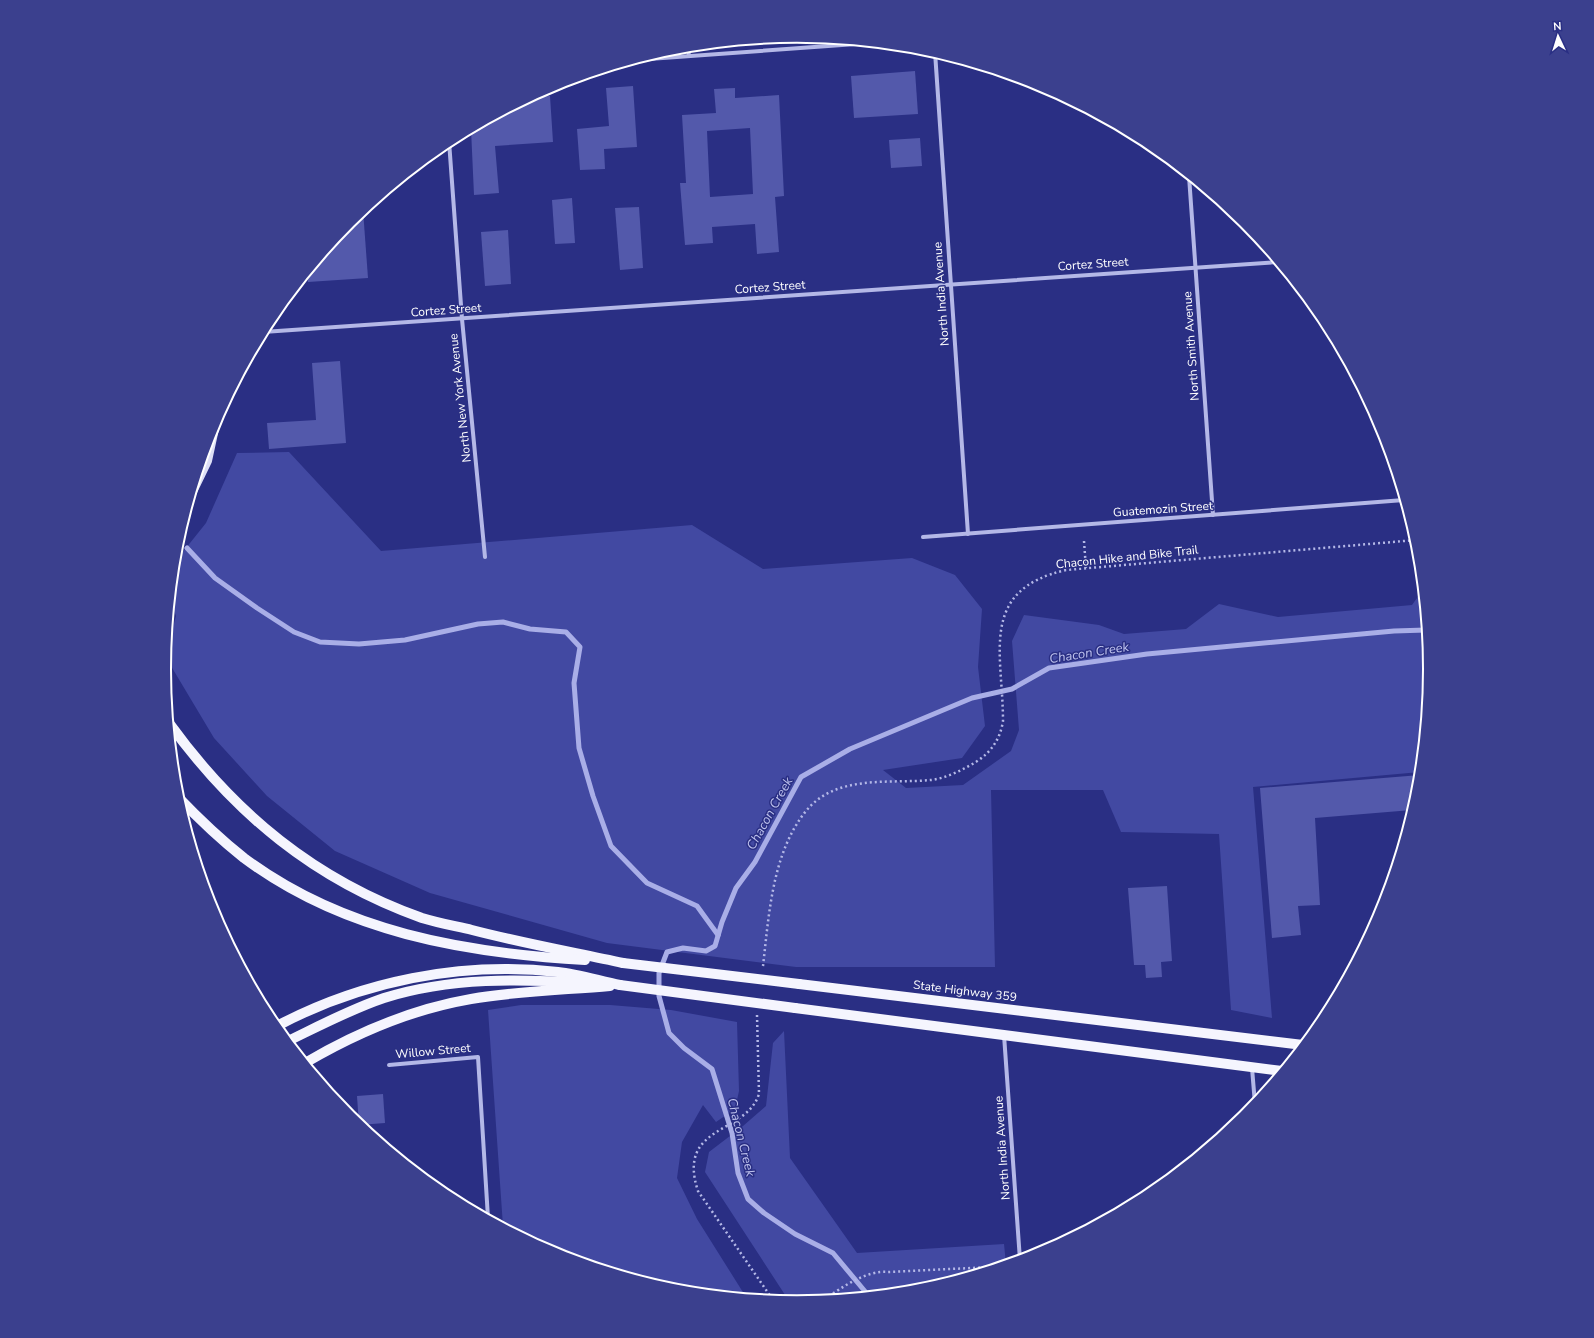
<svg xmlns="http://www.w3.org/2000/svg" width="1594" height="1338" viewBox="0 0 1594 1338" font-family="'Nunito Sans',sans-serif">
	<rect width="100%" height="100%" fill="#2a2f84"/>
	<g fill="#4249a2">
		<path d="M289 452 381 551 692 525 763 569 912 558 955 575 982 609 978 667 985 726 962 758 883 770 906 788 963 785 1011 751 1019 730 1012 641 1024 615 1099 625 1124 634 1186 629 1219 604 1278 617 1412 605 1422 591 1430 669 1420 772 1253 787 1272 1018 1231 1010 1219 834 1121 832 1103 790H991L995 967H796L607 943 430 893 335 851 267 796 214 738 165 656 176 616 171 601 174 563 206 523 237 453Z"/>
		<path d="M521 1005H610L671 1010 737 1022 739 1091 735 1109 716 1122 703 1105 682 1142 677 1178 697 1219 746 1297 673 1290 555 1254 503 1226 488 1010Z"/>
		<path d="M784 1031 790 1158 857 1253 1004 1244 1006 1264 920 1290 789 1301 705 1172 709 1152 743 1126 766 1106 773 1043Z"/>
	</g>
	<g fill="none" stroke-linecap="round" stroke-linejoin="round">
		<g stroke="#a9aee7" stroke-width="5">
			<path d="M187 548 215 578 257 608 294 632 320 642 359 644 405 640 478 624 503 622 530 629 566 632 580 647 574 683 579 748 593 796 611 846 647 883 697 906 718 935"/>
			<path d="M868 1295 833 1253 795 1234 764 1213 748 1199 738 1173 732 1133 712 1069 684 1048 669 1033 659 996V973L667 952 683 948 706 951 715 946 722 922 736 888 755 862 801 777 850 749 972 698 1012 689 1049 668 1147 654 1394 631 1426 630"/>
		</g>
	</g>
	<g fill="#5359ab" fill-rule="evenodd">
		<path d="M915 71 918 114 854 118 851 76Z"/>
		<path d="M633 86 637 147 604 149 605 169 580 170 577 129 609 126 606 88Z"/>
		<path d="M735 88V98L779 95 784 196 775 197 779 252 757 254 755 224 712 227 713 243 685 245 680 183H686L682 115 716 113 714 89ZM750 128 753 194 710 197 707 131Z"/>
		<path d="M550 96 553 142 495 146 499 193 474 195 471 129 530 97Z"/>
		<path d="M920 138 922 166 891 168 889 140Z"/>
		<path d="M572 198 575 243 555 244 552 200Z"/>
		<path d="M639 207 643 268 620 270 615 208Z"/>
		<path d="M363 210 368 278 308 282 307 273 350 221Z"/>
		<path d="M508 230 511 284 485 286 481 232Z"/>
		<path d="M340 361 346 443 269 449 267 423 316 420 312 363Z"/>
		<path d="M1420 775 1418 793 1412 810 1315 818 1320 905 1298 906 1301 935 1272 938 1260 788Z"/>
		<path d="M1167 886 1172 961 1161 962 1162 977 1146 978 1145 965H1134L1128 888Z"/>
		<path d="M383 1094 385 1123 359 1125 357 1096Z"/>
	</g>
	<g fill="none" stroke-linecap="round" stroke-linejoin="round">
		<g stroke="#b4b8e7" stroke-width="2.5" stroke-dasharray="2 3" stroke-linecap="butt">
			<path d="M1084 541 1086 569"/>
			<path d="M763 966C769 915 772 853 806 811 836 774 889 784 931 780 947 778 962 770 976 762 991 752 1000 740 1003 721 1003 653 978 590 1066 570L1416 540"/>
			<path d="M757 1015 759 1094C746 1135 676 1124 698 1191L773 1300"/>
			<path d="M825 1299C842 1287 867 1270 888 1272L992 1267 1005 1264"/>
		</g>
		<g stroke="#b4b8e7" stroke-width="4">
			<path d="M688 47 689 56"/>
			<path d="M935 52 968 534"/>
			<path d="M635 60 870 43"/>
			<path d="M449 141 462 319 485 557"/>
			<path d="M1189 176 1213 515"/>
			<path d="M263 332 1278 262"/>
			<path d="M923 537 1404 500"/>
			<path d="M1004 1035 1020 1260"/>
			<path d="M389 1065 478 1057 488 1218"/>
			<path d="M1252 1068 1255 1104"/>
		</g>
		<path stroke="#dddff6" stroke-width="8" d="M192 494 208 461 218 415"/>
		<g stroke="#f5f5fe" stroke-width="10">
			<path d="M169 723C235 814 315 880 422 918 438 923 455 926 472 930 522 943 572 952 623 963"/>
			<path d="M177 796C198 818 220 839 244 858 343 932 464 953 585 960"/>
			<path d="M799 984 1303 1045"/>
			<path d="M795 1008 1282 1071"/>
			<path d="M275 1027C361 981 461 961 558 972 578 974 600 981 620 985"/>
			<path d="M288 1041C319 1026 351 1009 384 998 451 977 520 979 588 983"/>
			<path d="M305 1063C356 1033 413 1009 471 999 517 991 564 990 610 986"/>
		</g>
		<g stroke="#f5f5fe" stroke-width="10">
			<path d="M623 963 799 984"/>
			<path d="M620 985 795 1008"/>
		</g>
	</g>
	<g text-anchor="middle" stroke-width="3" stroke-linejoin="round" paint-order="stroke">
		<g font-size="12" fill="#fff" stroke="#2a2f84">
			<text transform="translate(1093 264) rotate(-4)" y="4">Cortez Street</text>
			<text transform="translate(770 287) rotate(-4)" y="4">Cortez Street</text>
			<text transform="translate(941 294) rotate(-94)" y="4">North India Avenue</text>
			<text transform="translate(446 310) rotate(-4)" y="4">Cortez Street</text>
			<text transform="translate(1191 346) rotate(-94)" y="4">North Smith Avenue</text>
			<text transform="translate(460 398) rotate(-96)" y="4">North New York Avenue</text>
			<text transform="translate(1163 509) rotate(-4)" y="4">Guatemozin Street</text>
			<text transform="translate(1127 557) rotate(-6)" y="4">Chacon Hike and Bike Trail</text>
			<text transform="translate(965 991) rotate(7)" y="4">State Highway 359</text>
			<text transform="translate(433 1051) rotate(-5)" y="4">Willow Street</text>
			<text transform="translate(1002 1148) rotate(-94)" y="4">North India Avenue</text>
		</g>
		<g font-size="13" font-style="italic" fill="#bfc3ee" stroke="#2a2f84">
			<text transform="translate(1089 652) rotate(-9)" y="5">Chacon Creek</text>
			<text transform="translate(769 813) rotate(-61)" y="5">Chacon Creek</text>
			<text transform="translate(742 1137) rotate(76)" y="5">Chacon Creek</text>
		</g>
	</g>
	<path d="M0 0H1594V1338H0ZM171 669a626 626 0 1 1 1252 0a626 626 0 1 1-1252 0Z" fill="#3b408e" fill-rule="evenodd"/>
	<path fill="none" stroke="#fff" stroke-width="2" d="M171 669a626 626 0 1 1 1252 0a626 626 0 1 1-1252 0Z"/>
	<g transform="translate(1558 36) rotate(356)" stroke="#2a2f84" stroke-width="3" paint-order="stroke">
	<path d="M0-3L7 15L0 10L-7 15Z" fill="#ffffff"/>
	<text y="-6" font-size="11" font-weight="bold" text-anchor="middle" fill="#ffffff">N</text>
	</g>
</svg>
